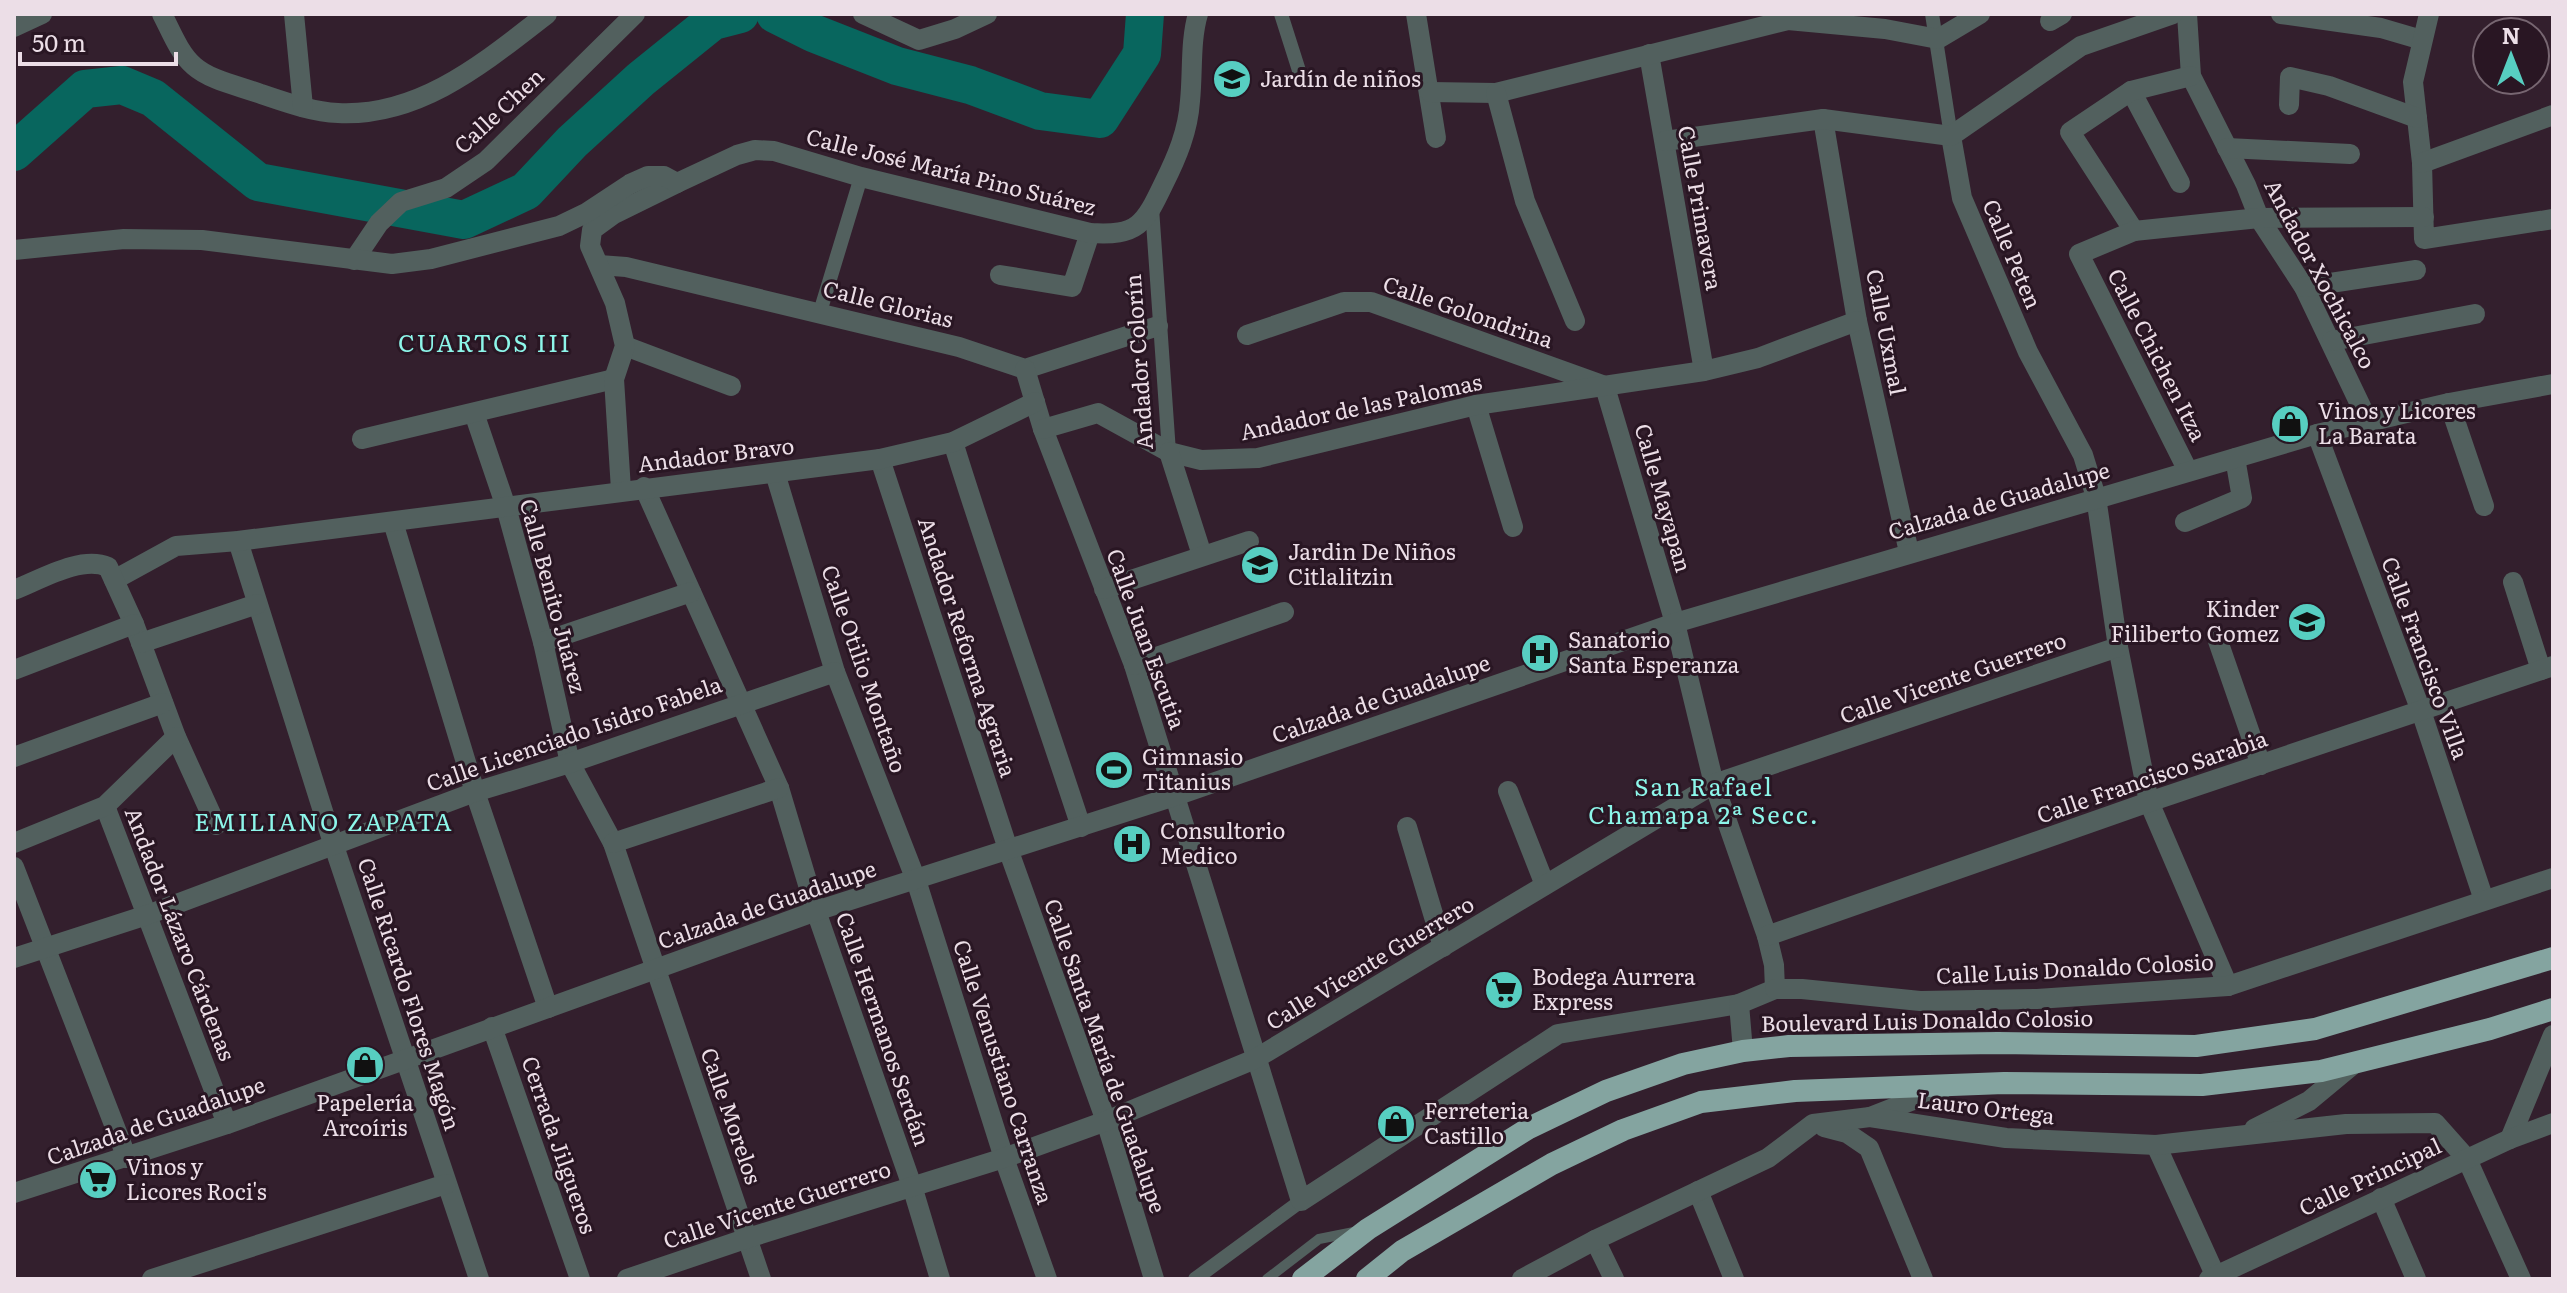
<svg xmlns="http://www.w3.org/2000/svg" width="2567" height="1293" viewBox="0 0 2567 1293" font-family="Literata,serif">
	<rect width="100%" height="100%" fill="#331f2d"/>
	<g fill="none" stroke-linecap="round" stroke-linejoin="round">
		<g stroke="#08665e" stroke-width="38">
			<path d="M775 14 813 33 897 66 970 85 1040 111 1100 119 1142 54 1145 14"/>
			<path d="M14 152 85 89 122 85 153 98 258 182 464 220 526 191 572 142 641 79 713 21 740 14"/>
		</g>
		<path stroke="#52605e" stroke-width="10" d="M1267 1279 1319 1239 1354 1232"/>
		<g stroke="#52605e" stroke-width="14">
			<path d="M1281 14 1302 80"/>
			<path d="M1932 14 1951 136"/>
			<path d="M1152 208 1169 452"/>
			<path d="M820 312 861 177"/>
			<path d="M1195 1279 1301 1201"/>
		</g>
		<g stroke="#52605e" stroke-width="20">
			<path d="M162 14C171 31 179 53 194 66 211 81 240 86 261 94 285 102 312 112 338 113 421 117 486 61 547 14"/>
			<path d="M294 14 303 107"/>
			<path d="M863 14 919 40 955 29 987 14"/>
			<path d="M1416 14 1436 138"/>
			<path d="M2187 14 2191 76 2246 185 2259 218 2304 287 2368 421"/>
			<path d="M2281 14 2381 28 2422 40"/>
			<path d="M2429 14 2413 82 2422 163 2424 239 2553 219"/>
			<path d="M2050 21 2062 14"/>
			<path d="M14 27 42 14"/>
			<path d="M1649 54 1704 371"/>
			<path d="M2131 91 2180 183"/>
			<path d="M1430 92 1496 93 1788 20 1885 29 1938 39 1980 14"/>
			<path d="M1496 93 1525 201 1575 321"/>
			<path d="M2289 105 2290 77 2329 86 2417 118"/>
			<path d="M1823 119 1857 321 1909 552"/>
			<path d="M1951 136 1962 198 2028 352 2083 455 2096 497 2118 647 2149 802 2228 986"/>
			<path d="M1665 141 1823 119 1951 136 2081 46 2173 14"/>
			<path d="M2227 148 2350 154"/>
			<path d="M2422 163 2553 115"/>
			<path d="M2134 231 2070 132 2131 91 2191 76"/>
			<path d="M354 260 379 223 401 202 446 188 486 161 635 14"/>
			<path d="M599 265 626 267 959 347 1025 369 1158 326"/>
			<path d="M1000 275 1072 287 1090 233"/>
			<path d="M2304 287 2416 270"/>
			<path d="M1247 335 1344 302H1371L1602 385"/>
			<path d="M2332 341 2475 314"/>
			<path d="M625 346 731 386"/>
			<path d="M1025 369 1043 429 1134 665 1301 1201 1558 1034 1739 1004"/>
			<path d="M1605 387 1675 623 1714 784 1767 936 1774 965 1775 989 1739 1004 1743 1051"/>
			<path d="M2449 403 2484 506"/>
			<path d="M1476 405 1513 527"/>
			<path d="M474 413 506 507 543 642 570 763 613 843 761 1279"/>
			<path d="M1043 429 1098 413 1169 452 1201 460 1258 458 1476 405 1704 371 1758 358 1857 321"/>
			<path d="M2317 434 2421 711 2484 900"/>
			<path d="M362 439 614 379"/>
			<path d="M953 442C993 571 1039 698 1081 827"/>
			<path d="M1169 452 1202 555"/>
			<path d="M880 459 1008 849 1106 1121 1154 1279"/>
			<path d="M2188 471 2079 254 2134 231 2259 218 2424 217"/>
			<path d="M775 473 835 672 916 880 1004 1158 1047 1279"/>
			<path d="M644 487 779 788 816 911 912 1186 940 1279"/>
			<path d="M621 490 614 379 625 346 615 303 590 246 592 230 614 214 677 183"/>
			<path d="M393 522 475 792 548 1008"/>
			<path d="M2185 522 2242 498 2235 458"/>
			<path d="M238 541 333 843 479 1279"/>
			<path d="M114 580 176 546 238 541 880 459 953 442 1035 402"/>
			<path d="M2513 582 2541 670"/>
			<path d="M1104 589 1249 541"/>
			<path d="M14 590C40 580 81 555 108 567L134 624 176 737 216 825"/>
			<path d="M2218 641 2261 765"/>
			<path d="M543 642 691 592"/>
			<path d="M141 643 257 604"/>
			<path d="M1134 665 1284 612"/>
			<path d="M14 670 134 624"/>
			<path d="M14 757 163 703"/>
			<path d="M1508 791 1545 885"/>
			<path d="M105 806 227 1124"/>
			<path d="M1407 827 1443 947"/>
			<path d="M14 843 105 806 176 737"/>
			<path d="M613 843 779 788"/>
			<path d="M14 867 127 1158"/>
			<path d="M1767 936 2149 802 2553 666"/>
			<path d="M14 958 147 915 475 792 570 763 835 672"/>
			<path d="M1775 989H1802L1920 1001 2037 999 2228 986 2553 878"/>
			<path d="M492 1027 580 1279"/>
			<path d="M1870 1117 1944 1088"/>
			<path d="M1824 1127 1847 1133 1869 1148 1923 1279"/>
			<path d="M2254 1129 2309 1101 2356 1062"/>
			<path d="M2510 1139 2553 1035"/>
			<path d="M2156 1145 2217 1279"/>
			<path d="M1698 1191 1734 1279"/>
			<path d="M2381 1198 2416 1279"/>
			<path d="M1595 1240 1614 1279"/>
			<path d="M152 1279 446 1184"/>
			<path d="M627 1279 748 1238 1004 1158 1106 1121 1255 1059 1714 784 2118 647"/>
			<path d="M1522 1279 1595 1240 1768 1158 1813 1124 1870 1117 2006 1138 2156 1145 2346 1124 2435 1123 2467 1159 2521 1279"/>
			<path d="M2209 1279 2510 1139 2553 1123"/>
		</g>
		<g stroke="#52605e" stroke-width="20">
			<path d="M14 250 124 239 202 240 392 264 431 259 559 226 586 213 630 184 648 176H664L677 183 737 155 755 150 774 151 861 177 1090 233C1138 236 1144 225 1164 183 1177 157 1188 131 1190 101 1193 72 1190 41 1198 14"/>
			<path d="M14 1193 227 1124 816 911 1175 796 1675 623 2317 434 2449 403 2553 384"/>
		</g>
		<g stroke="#84a4a0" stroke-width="22">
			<path d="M1303 1279 1368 1229 1529 1128 1606 1091 1683 1064 1743 1051 1789 1046 1998 1043 2196 1046 2315 1029 2553 958"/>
			<path d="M1367 1279 1402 1251 1552 1164 1623 1130 1701 1102 1795 1091 2004 1083 2202 1085 2321 1071 2490 1029 2553 1009"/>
		</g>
	</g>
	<defs>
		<symbol id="school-disc" viewBox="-11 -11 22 22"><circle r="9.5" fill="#57cec1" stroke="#291623"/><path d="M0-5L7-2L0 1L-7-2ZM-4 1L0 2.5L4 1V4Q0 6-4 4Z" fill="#111"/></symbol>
		<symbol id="shop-disc" viewBox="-11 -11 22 22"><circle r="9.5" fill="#57cec1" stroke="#291623"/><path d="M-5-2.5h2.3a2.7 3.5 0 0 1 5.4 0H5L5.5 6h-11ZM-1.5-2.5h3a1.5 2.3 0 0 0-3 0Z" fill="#111"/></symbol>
		<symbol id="hospital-disc" viewBox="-11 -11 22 22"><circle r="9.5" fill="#57cec1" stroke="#291623"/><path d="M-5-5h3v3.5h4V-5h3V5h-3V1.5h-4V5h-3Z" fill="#111"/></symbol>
		<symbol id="stadium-disc" viewBox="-11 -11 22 22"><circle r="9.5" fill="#57cec1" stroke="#291623"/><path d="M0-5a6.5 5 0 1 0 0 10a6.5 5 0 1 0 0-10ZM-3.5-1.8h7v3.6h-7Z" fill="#111"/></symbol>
		<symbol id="supermarket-disc" viewBox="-11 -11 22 22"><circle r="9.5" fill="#57cec1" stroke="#291623"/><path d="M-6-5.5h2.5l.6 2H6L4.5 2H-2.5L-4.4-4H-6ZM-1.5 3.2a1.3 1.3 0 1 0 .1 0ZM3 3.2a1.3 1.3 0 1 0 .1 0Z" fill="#111"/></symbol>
	</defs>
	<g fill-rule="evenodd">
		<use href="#school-disc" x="1210" y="57" width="44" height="44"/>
		<use href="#shop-disc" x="2268" y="402" width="44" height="44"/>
		<use href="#school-disc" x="1238" y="543" width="44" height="44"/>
		<use href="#school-disc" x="2285" y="600" width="44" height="44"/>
		<use href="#hospital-disc" x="1518" y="631" width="44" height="44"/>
		<use href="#stadium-disc" x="1092" y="748" width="44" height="44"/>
		<use href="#hospital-disc" x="1110" y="822" width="44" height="44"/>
		<use href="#supermarket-disc" x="1482" y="968" width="44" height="44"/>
		<use href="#shop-disc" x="343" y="1043" width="44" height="44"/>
		<use href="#shop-disc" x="1374" y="1102" width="44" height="44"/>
		<use href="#supermarket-disc" x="76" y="1158" width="44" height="44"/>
	</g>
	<g text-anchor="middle" stroke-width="6" stroke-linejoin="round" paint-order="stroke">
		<g font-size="22" fill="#ecdee7" stroke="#291623" text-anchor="start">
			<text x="1260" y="87">Jardín de niños</text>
			<text x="2318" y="419">Vinos y Licores<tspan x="2318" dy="25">La Barata</tspan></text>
			<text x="1288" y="560">Jardin De Niños<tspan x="1288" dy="25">Citlalitzin</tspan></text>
			<text x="2279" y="617" text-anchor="end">Kinder<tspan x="2279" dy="25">Filiberto Gomez</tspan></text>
			<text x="1568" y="648">Sanatorio<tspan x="1568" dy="25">Santa Esperanza</tspan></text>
			<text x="1142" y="765">Gimnasio<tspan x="1142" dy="25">Titanius</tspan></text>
			<text x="1160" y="839">Consultorio<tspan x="1160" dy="25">Medico</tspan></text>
			<text x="1532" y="985">Bodega Aurrera<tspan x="1532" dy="25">Express</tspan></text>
			<text x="365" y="1111" text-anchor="middle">Papelería<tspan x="365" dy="25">Arcoíris</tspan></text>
			<text x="1424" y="1119">Ferreteria<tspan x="1424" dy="25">Castillo</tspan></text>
			<text x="126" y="1175">Vinos y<tspan x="126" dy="25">Licores Roci's</tspan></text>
		</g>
		<g font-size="22" fill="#ecdee7" stroke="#291623">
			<text transform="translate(499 111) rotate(-43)" y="8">Calle Chen</text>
			<text transform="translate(951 172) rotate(14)" y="8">Calle José María Pino Suárez</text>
			<text transform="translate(1700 208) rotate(80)" y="8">Calle Primavera</text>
			<text transform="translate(2012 254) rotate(67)" y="8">Calle Peten</text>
			<text transform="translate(2320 274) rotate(62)" y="8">Andador Xochicalco</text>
			<text transform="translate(888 304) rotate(14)" y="8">Calle Glorias</text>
			<text transform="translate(1468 312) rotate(19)" y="8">Calle Golondrina</text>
			<text transform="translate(1886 332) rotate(79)" y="8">Calle Uxmal</text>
			<text transform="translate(2157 355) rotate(63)" y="8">Calle Chichen Itza</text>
			<text transform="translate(1139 362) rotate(-94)" y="8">Andador Colorín</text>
			<text transform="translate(1361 407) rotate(-12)" y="8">Andador de las Palomas</text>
			<text transform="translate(716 455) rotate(-7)" y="8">Andador Bravo</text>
			<text transform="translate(1663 498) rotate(74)" y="8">Calle Mayapan</text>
			<text transform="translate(1999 501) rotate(-16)" y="8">Calzada de Guadalupe</text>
			<text transform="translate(553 596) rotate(75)" y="8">Calle Benito Juárez</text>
			<text transform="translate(1146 639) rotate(70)" y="8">Calle Juan Escutia</text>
			<text transform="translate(967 647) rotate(72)" y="8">Andador Reforma Agraria</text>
			<text transform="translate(2425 658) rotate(70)" y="8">Calle Francisco Villa</text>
			<text transform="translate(864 669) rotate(71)" y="8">Calle Otilio Montaño</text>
			<text transform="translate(1953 678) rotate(-19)" y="8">Calle Vicente Guerrero</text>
			<text transform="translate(1381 699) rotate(-19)" y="8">Calzada de Guadalupe</text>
			<text transform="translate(574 734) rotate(-19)" y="8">Calle Licenciado Isidro Fabela</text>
			<text transform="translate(2152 777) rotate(-19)" y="8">Calle Francisco Sarabia</text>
			<text transform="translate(767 905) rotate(-19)" y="8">Calzada de Guadalupe</text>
			<text transform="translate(180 934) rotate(69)" y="8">Andador Lázaro Cárdenas</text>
			<text transform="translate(1370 963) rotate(-31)" y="8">Calle Vicente Guerrero</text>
			<text transform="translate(2075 969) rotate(-3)" y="8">Calle Luis Donaldo Colosio</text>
			<text transform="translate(409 994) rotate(72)" y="8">Calle Ricardo Flores Magón</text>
			<text transform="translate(1927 1021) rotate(-1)" y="8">Boulevard Luis Donaldo Colosio</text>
			<text transform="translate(883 1029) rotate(71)" y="8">Calle Hermanos Serdán</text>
			<text transform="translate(1105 1056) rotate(71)" y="8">Calle Santa María de Guadalupe</text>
			<text transform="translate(1003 1072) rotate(72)" y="8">Calle Venustiano Carranza</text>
			<text transform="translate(1986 1108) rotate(7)" y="8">Lauro Ortega</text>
			<text transform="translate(731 1116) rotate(71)" y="8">Calle Morelos</text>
			<text transform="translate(156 1121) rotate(-19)" y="8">Calzada de Guadalupe</text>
			<text transform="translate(559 1145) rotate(71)" y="8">Cerrada Jilgueros</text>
			<text transform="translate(2370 1177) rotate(-25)" y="8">Calle Principal</text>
			<text transform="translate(777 1205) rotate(-18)" y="8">Calle Vicente Guerrero</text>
		</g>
		<g font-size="24" letter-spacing="2" fill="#8df6ea" stroke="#291623">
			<text x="485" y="352">CUARTOS III</text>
			<text x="1704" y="796">San Rafael<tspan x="1704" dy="28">Chamapa 2ª Secc.</tspan></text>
			<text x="324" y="831">EMILIANO ZAPATA</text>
		</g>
	</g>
	<rect width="2567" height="1293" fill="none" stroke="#ecdee7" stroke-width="32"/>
	<g transform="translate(2511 56)"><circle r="38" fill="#291623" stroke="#776671" stroke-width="2"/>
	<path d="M0-6L14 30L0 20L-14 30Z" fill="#57cec1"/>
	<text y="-12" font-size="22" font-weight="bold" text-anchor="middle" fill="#ecdee7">N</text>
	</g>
	<path d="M20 52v12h156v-12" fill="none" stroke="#ecdee7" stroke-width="4"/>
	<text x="32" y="52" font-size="24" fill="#ecdee7" stroke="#291623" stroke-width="6" paint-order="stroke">50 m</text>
</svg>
